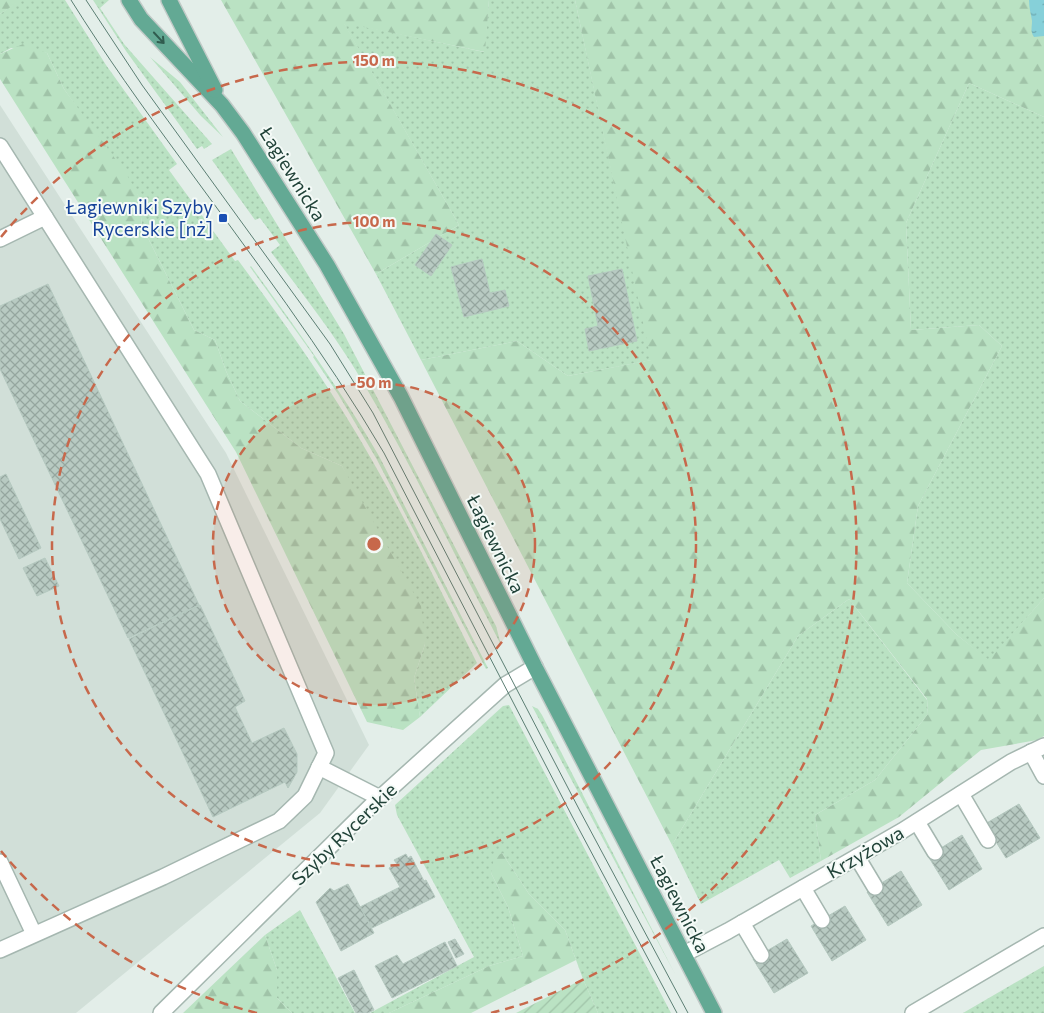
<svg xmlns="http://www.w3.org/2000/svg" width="1044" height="1013" viewBox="0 0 1044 1013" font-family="Commissioner,sans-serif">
	<defs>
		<pattern id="grass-dots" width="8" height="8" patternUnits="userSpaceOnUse" patternTransform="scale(1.25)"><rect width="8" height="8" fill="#bae2c3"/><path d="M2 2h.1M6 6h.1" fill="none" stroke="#a0c3a8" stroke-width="1.8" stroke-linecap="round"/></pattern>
		<pattern id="forest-firs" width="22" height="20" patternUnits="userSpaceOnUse" patternTransform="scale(1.25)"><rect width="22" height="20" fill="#bae2c3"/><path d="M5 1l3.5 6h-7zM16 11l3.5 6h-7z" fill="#a0c3a8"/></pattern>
		<pattern id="garden-furrows" width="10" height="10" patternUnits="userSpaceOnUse" patternTransform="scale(1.25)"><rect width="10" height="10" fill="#bae2c3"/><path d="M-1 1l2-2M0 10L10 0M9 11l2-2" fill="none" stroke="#a0c3a8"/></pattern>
		<pattern id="water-ripples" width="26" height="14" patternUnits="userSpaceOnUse" patternTransform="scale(1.25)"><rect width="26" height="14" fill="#86d0d9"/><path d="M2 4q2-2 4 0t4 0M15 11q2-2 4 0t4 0" fill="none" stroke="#6daab1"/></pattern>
		<pattern id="building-cross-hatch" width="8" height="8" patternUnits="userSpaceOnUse" patternTransform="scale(1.25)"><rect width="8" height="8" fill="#b8cac2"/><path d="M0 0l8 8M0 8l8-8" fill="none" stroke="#95a69f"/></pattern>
	</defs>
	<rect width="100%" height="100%" fill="#e3eee9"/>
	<path fill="#d1dfd8" d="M0 105 226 453 369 745 320 813 76 1013H0Z"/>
	<g fill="url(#grass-dots)">
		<path d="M20 0H65L106 65 177 164 169 170 235 261 238 260C274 309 310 359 342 410 393 491 434 578 477 663L420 717 414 678 425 644 342 466 301 448 240 401 226 371 215 340 194 330 142 226 139 197 64 89 47 53 11 48 0 54V14Z"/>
		<path d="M93 0H109L100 8 124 44 212 144 204 149 202 146 197 149 126 51Z"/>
		<path d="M489 0H575L652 360 568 376 517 341 421 360 376 274 459 225 343 22 484 52Z"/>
		<path d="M150 57 180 82 223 137 201 116Z"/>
		<path d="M969 83 1044 117V598L989 661 957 635 907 583 918 506 1002 346 979 325 911 330 906 223Z"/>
		<path d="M231 149 344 334 496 626 501 645C455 556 412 465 361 379 335 335 302 293 271 252L280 245 260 218 255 220 212 160Z"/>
		<path d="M251 266C296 328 341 390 379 456L488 668 486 669 376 458 338 394 313 357 314 356 250 267Z"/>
		<path d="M849 599 927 700 928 714 875 780 815 815 821 861 790 878 779 860 701 904 672 845 798 636Z"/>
		<path d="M509 705 671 1013H598L583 979 565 930 529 894 502 853 491 873 508 907 523 956 489 966 389 1013H370L474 957 397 815 395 805 503 706Z"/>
		<path d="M532 706 538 709 542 715 675 974Z"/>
		<path d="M300 910 355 1013H292L277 998V970L265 935Z"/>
		<path d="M1044 966V1013H963Z"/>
	</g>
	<g fill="url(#forest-firs)">
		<path d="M0 0H20V1L0 14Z"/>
		<path d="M221 0H489L485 52 344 23 459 225 376 274Z"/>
		<path d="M575 0H1044V117L969 83 906 223 911 330 979 325 1002 346 918 506 907 583 957 635 989 660 1044 598V736L1037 740 981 750 899 817 821 861 815 815 875 780 928 714 927 699 849 599 798 636 672 845 421 360 517 341 568 376 651 360Z"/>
		<path d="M23 44 47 53 64 89 127 175 139 197 142 226 194 330 215 340 226 371 240 401 301 448 342 466 421 606 425 644 414 678 420 717 403 730 367 722 236 452 0 79V54Z"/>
		<path d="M502 853 529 894 565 930 576 960 471 1013H389L489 966 523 956 508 907 491 873 494 858Z"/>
		<path d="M265 935 277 970V998L292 1013H183Z"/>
	</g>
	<path fill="url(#garden-furrows)" d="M583 979 598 1013H516Z"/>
	<path fill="url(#water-ripples)" d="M1029 0H1044V36L1034 37C1030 31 1032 28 1032 21 1031 14 1029 8 1029 0Z"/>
	<g fill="url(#building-cross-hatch)" stroke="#b5c9c0">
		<path d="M436 234 452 245 431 276 415 265Z"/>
		<path d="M482 259 490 293 505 290 509 306 464 317 451 267Z"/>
		<path d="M622 269 637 341 589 351 585 329 598 326 588 276Z"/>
		<path d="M48 284 199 605 128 638 0 369V306Z"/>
		<path d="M6 474 41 548 19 559 0 519V477Z"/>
		<path d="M45 558 59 586 37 596 23 568Z"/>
		<path d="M200 605 245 701 235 707 252 743 284 728 297 754V772L288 788 285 782 213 817 129 639Z"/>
		<path d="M1019 804 1040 838 1006 858 985 824Z"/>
		<path d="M962 835 982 869 949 890 928 856Z"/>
		<path d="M406 854 408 858 411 856 424 881 426 880 435 897 372 928 360 907 400 887 389 868 397 864 394 860Z"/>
		<path d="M901 871 922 905 888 926 867 892Z"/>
		<path d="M348 884 374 933 341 951 316 902 330 888 334 891Z"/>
		<path d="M845 906 866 940 832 961 811 926Z"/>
		<path d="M455 939 464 954 456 958 448 942Z"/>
		<path d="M787 939 808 973 774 993 753 959Z"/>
		<path d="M445 942 457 966 392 998 375 966 397 955 403 964Z"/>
		<path d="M354 970 374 1010 368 1013H356L338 978Z"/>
	</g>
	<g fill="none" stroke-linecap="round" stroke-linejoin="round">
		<defs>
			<g id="minor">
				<path d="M0 146 208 474 326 753 305 796 279 821 163 877 0 950"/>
				<path d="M0 239 45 217"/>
				<path d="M1031 752 1044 776"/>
				<path d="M319 767 380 798"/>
				<path d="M961 794 988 840"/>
				<path d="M917 822 935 852"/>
				<path d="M857 857 875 887"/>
				<path d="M0 862 34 934"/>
				<path d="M803 888 822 920"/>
				<path d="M742 923 761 955"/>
				<path d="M684 954 728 931 902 831 1011 762 1044 746"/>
				<path d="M161 1013 371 806 505 685 535 667"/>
				<path d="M913 1013 1044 936"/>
			</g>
			<g id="major">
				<path d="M129 0 141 19 222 105 243 133 327 265 401 397 535 667 714 1013"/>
				<path d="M169 0 215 90"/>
			</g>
		</defs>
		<use href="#minor" stroke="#a5b7b0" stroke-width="18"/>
		<use href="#major" stroke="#c1cac7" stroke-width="18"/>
		<use href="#minor" stroke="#fff" stroke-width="15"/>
		<use href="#major" stroke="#63a994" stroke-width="15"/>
		<g stroke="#5b7e73" stroke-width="1">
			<path d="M71 0C106 56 142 106 181 159 251 255 324 351 384 453L572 816 677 1013"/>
			<path d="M86 0 142 85 330 344 373 413 580 811 688 1013"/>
		</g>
	</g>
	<defs><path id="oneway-shaft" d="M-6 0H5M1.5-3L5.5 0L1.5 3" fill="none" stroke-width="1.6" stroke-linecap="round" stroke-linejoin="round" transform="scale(1.25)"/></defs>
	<use stroke="#315c4f" href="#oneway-shaft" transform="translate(159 38) rotate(47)"/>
	<circle cx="374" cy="544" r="161" fill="#c7684b" fill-opacity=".12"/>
	<g fill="none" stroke="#c7684b" stroke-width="2.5" stroke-dasharray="9 6">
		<circle cx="374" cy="544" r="161"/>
		<circle cx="374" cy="544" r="322"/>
		<path d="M257 1013A483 483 0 0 1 1 851M1 237A483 483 0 1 1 491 1013"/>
	</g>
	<rect fill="#1a4fb4" stroke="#f4faf7" stroke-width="2" x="218" y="213" width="10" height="10" rx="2.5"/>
	<g text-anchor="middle" stroke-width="4" stroke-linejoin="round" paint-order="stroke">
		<g font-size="19" fill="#204238" stroke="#f4faf7">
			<text transform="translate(293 174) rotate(58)" y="7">Łagiewnicka</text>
			<text transform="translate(496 544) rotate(64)" y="7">Łagiewnicka</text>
			<text transform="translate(344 834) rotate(-44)" y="7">Szyby Rycerskie</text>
			<text transform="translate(865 852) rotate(-30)" y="7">Krzyżowa</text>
			<text transform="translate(680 904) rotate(63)" y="7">Łagiewnicka</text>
		</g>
		<g font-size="19" fill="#164399" stroke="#f4faf7" text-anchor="end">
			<text x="213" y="214">Łagiewniki Szyby<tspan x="213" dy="22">Rycerskie [nż]</tspan></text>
		</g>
	</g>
	<circle cx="374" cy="544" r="8" fill="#c7684b" stroke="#f4faf7" stroke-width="2.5"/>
	<g font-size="15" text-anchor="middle" font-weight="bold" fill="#c7684b" stroke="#f4faf7" stroke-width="4" stroke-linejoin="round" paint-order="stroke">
		<text x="374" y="66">150 m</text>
		<text x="374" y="227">100 m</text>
		<text x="374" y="388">50 m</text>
	</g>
</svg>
